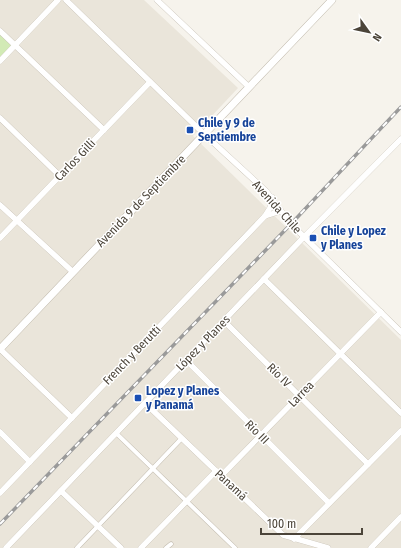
<svg xmlns="http://www.w3.org/2000/svg" width="401" height="548" viewBox="0 0 401 548" font-family="'Fira Sans Condensed',sans-serif">
	<rect width="100%" height="100%" fill="#f6f3ec"/>
	<path fill="#eae5da" d="M0 0H144L238 88 193 136 401 340V548H0Z"/>
	<path fill="#d2eab5" d="M0 31 15 45 0 61Z"/>
	<g fill="none" stroke-linecap="round" stroke-linejoin="round">
		<defs>
			<g id="pedestrian">
				<path d="M116 433 235 548"/>
				<path d="M77 548 181 439"/>
				<path d="M166 548 171 544"/>
			</g>
			<g id="minor">
				<path d="M66 0 204 134 266 191 291 224 401 332"/>
				<path d="M157 0 249 87"/>
				<path d="M0 31 104 130"/>
				<path d="M0 61 58 0"/>
				<path d="M0 118 60 176"/>
				<path d="M0 205 73 272"/>
				<path d="M265 216 281 211"/>
				<path d="M0 238 150 82"/>
				<path d="M264 279 401 413"/>
				<path d="M224 321 368 464"/>
				<path d="M0 349 72 418"/>
				<path d="M186 360 329 503"/>
				<path d="M145 403 283 535 328 548"/>
				<path d="M0 432 30 462"/>
				<path d="M221 476 381 312"/>
				<path d="M61 491 121 548"/>
				<path d="M0 493 265 216 270 208 272 197"/>
				<path d="M294 539 401 431"/>
				<path d="M6 548 304 237 401 139"/>
				<path d="M141 548 216 471"/>
				<path d="M371 548 401 517"/>
			</g>
			<path id="tertiary" d="M0 349 332 0"/>
		</defs>
		<use href="#pedestrian" stroke="#c2bbae" stroke-width="5"/>
		<use href="#minor" stroke="#c2bbae" stroke-width="6"/>
		<use href="#tertiary" stroke="#c2bbae" stroke-width="8"/>
		<use href="#pedestrian" stroke="#fff" stroke-width="4"/>
		<use href="#minor" stroke="#fff" stroke-width="5.5"/>
		<use href="#tertiary" stroke="#fff" stroke-width="7"/>
		<defs>
			<path id="rail" d="M0 524 291 224 401 107"/>
		</defs>
		<use href="#rail" stroke="#9a9a9a" stroke-width="3.5"/>
		<use href="#rail" stroke="#fff" stroke-width="2" stroke-dasharray="6" stroke-linecap="butt"/>
	</g>
	<g fill="#1a4fb4" stroke="#fff" stroke-width="1.5">
		<rect x="186" y="126" width="8" height="8" rx="2"/>
		<rect x="309" y="234" width="8" height="8" rx="2"/>
		<rect x="134" y="394" width="8" height="8" rx="2"/>
	</g>
	<g text-anchor="middle" stroke-width="3" stroke-linejoin="round" paint-order="stroke">
		<g font-size="12" font-weight="bold" fill="#164399" stroke="#fff" text-anchor="start">
			<text x="198" y="127">Chile y 9 de<tspan x="198" dy="14">Septiembre</tspan></text>
			<text x="321" y="235">Chile y Lopez<tspan x="321" dy="14">y Planes</tspan></text>
			<text x="146" y="395">Lopez y Planes<tspan x="146" dy="14">y Panamá</tspan></text>
		</g>
		<g font-size="12" fill="#4b4439" stroke="#fff">
			<text transform="translate(75 160) rotate(-46)" y="4">Carlos Gilli</text>
			<text transform="translate(141 201) rotate(-46)" y="4">Avenida 9 de Septiembre</text>
			<text transform="translate(277 207) rotate(48)" y="4">Avenida Chile</text>
			<text transform="translate(203 343) rotate(-46)" y="4">López y Planes</text>
			<text transform="translate(132 355) rotate(-46)" y="4">French y Berutti</text>
			<text transform="translate(279 375) rotate(45)" y="4">Rio IV</text>
			<text transform="translate(301 394) rotate(-46)" y="4">Larrea</text>
			<text transform="translate(257 432) rotate(45)" y="4">Rio III</text>
			<text transform="translate(231 485) rotate(43)" y="4">Panamá</text>
		</g>
	</g>
	<g transform="translate(369 32) rotate(123)" stroke="#ffffff" stroke-width="3" paint-order="stroke">
	<path d="M0-3L7 15L0 10L-7 15Z" fill="#4b4439"/>
	<text y="-6" font-size="11" font-weight="bold" text-anchor="middle" fill="#4b4439">N</text>
	</g>
	<path d="M261 528v6h101v-6" fill="none" stroke="#4b4439" stroke-width="2"/>
	<text x="267" y="528" font-size="12" fill="#4b4439" stroke="#ffffff" stroke-width="3" paint-order="stroke">100 m</text>
</svg>
